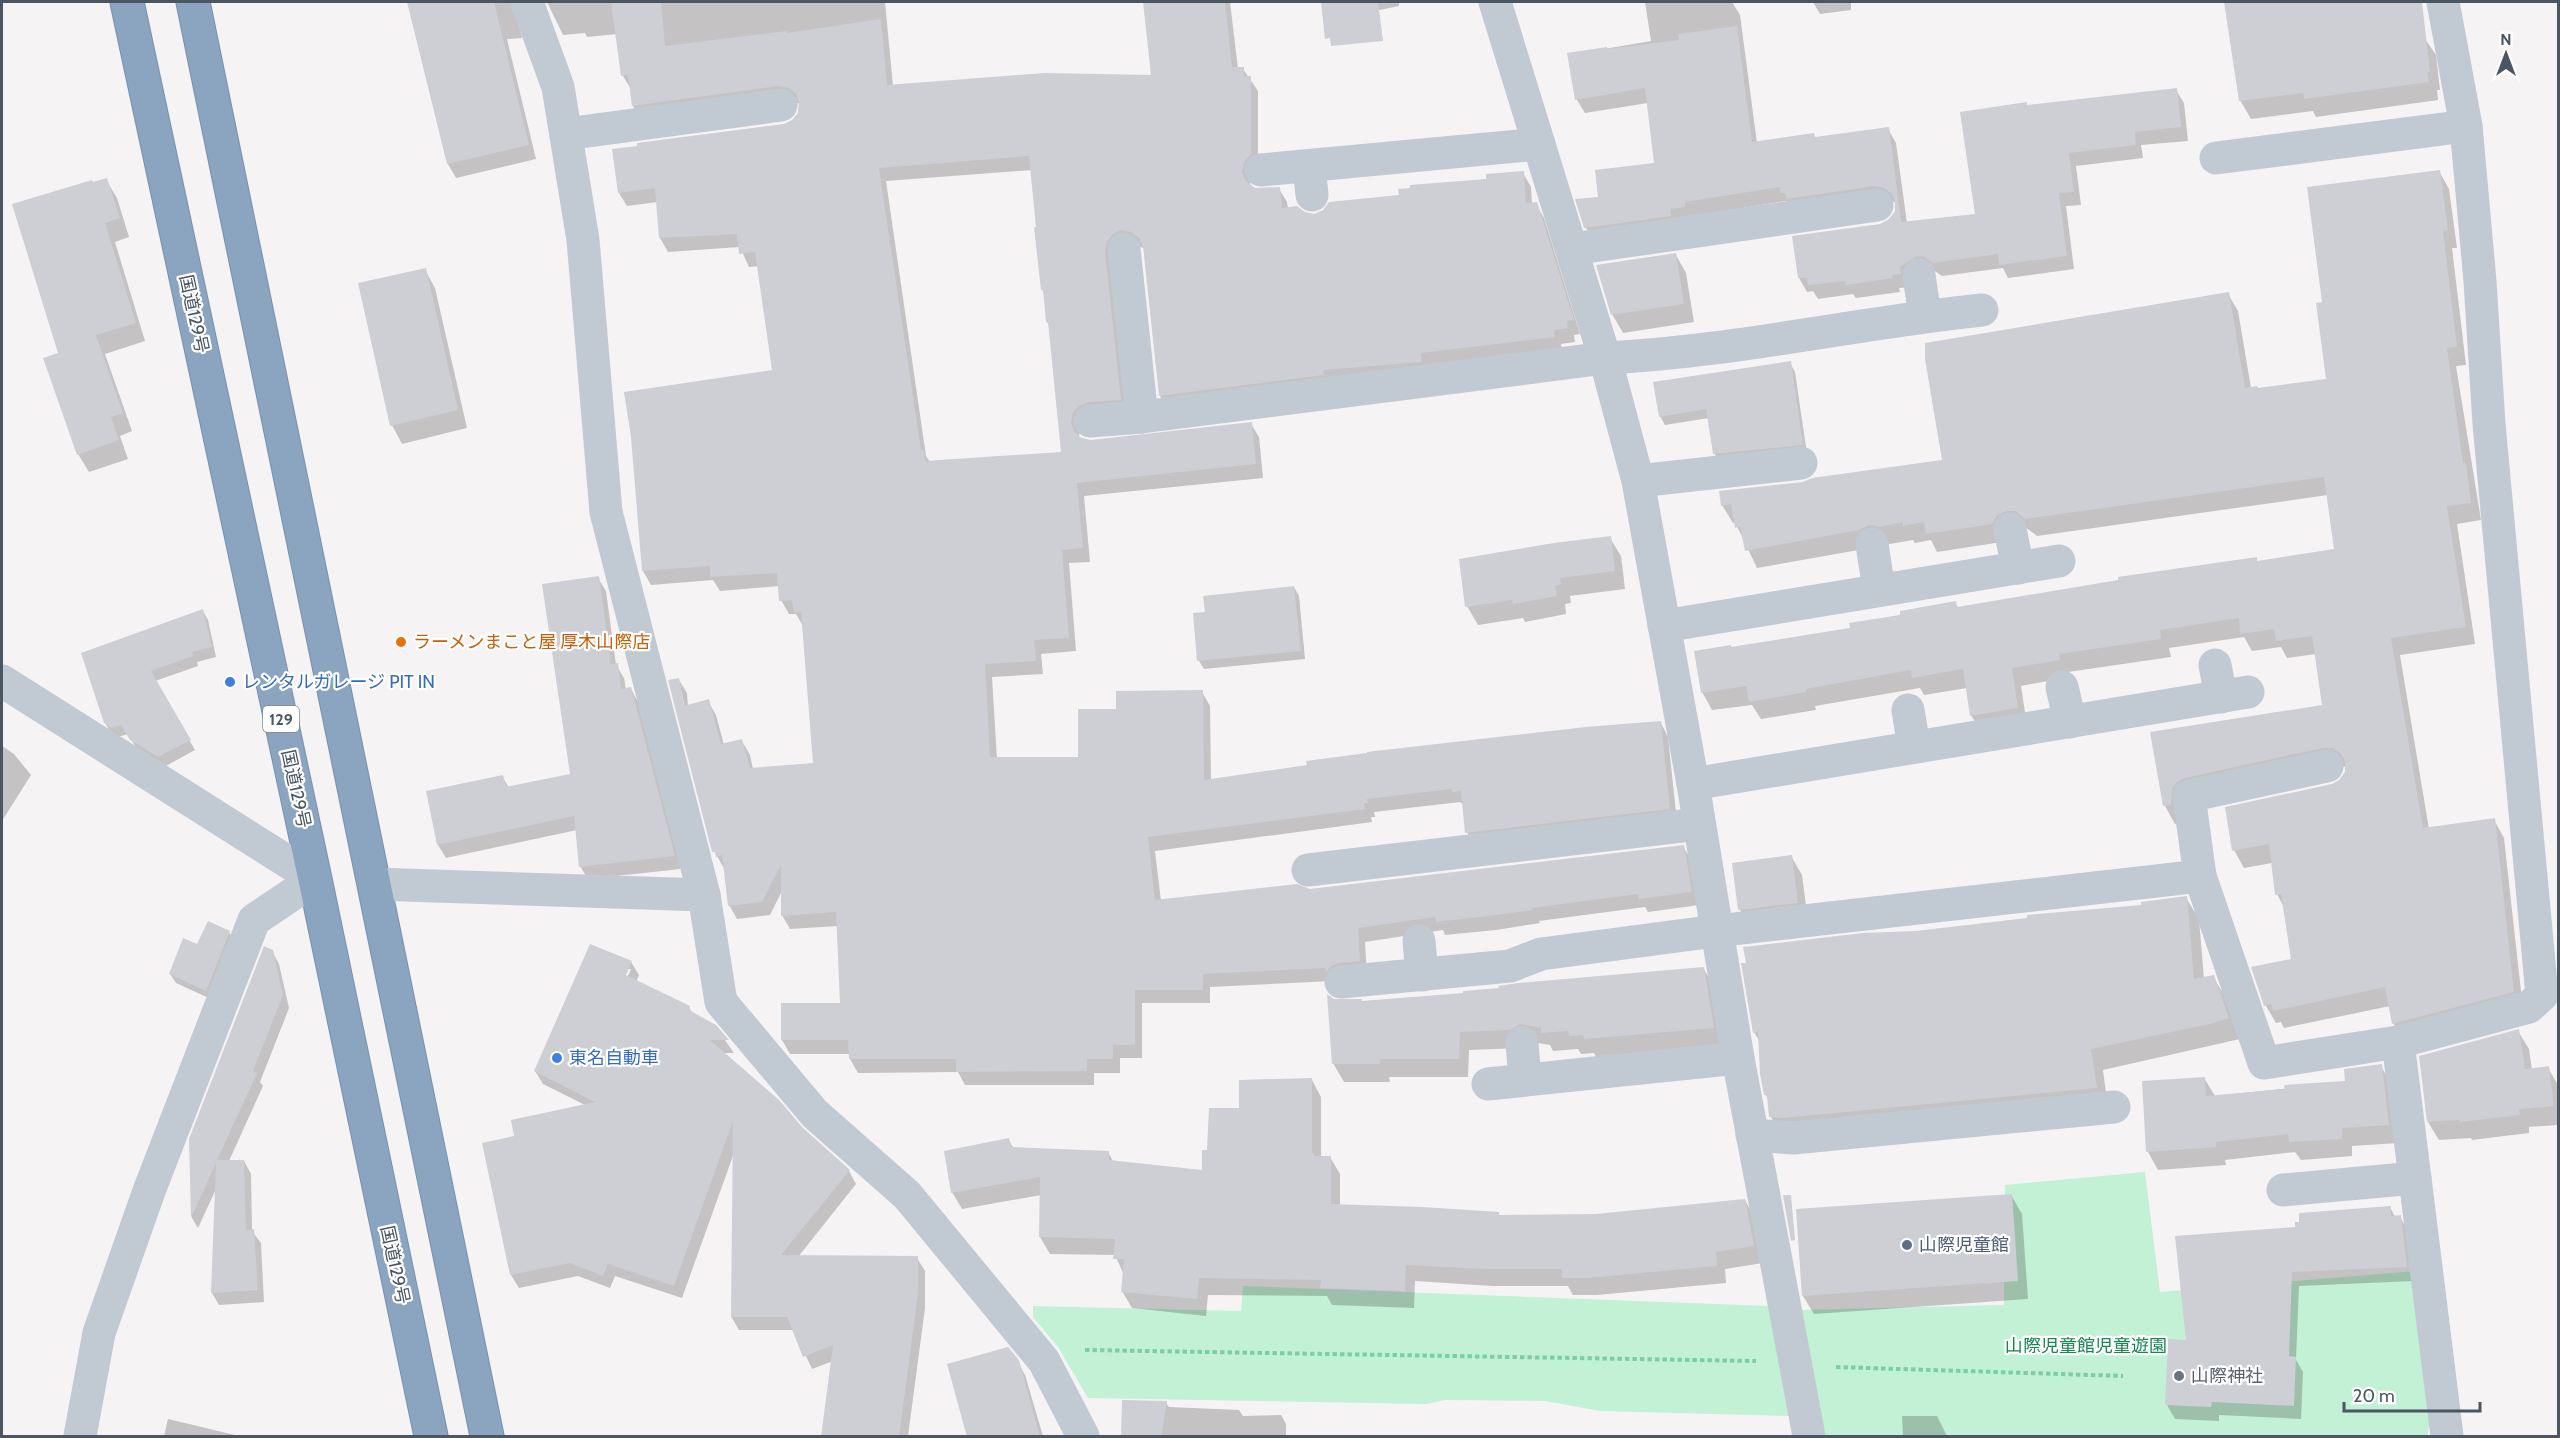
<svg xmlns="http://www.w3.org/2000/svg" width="2560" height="1438" viewBox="0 0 2560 1438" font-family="Cabin,'Noto Sans JP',sans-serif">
	<rect width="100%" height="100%" fill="#f5f3f3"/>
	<g fill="#c3f1d5">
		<path d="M2145 1172 2160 1292 2417 1271 2431 1419 2427 1436H1825L1799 1310 2004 1305 2005 1185Z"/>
		<path d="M1243 1286 1769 1306 1792 1416 1601 1411 1544 1401 1445 1400 1426 1404 1088 1398 1058 1347 1033 1317V1306L1241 1311Z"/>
	</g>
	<g fill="#0003" fill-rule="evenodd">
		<path d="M408 2H523L516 14 522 38 507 39 536 159 456 178 448 164Z"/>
		<path d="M547 2H885L893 86 1153 77 1144 2H1230L1238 69H1243L1258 91V169L1251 176 1250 186 1254 189H1279L1287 202 1288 209 1313 215 1523 173 1531 187 1532 204H1536L1544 218 1580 334 1574 335 1575 342 1561 344 1562 350 1168 409 1160 396 1144 248 1130 244 1128 413 1080 428 1079 437 1091 441 1251 424 1259 437 1263 478 1084 496 1090 562 1069 563 1076 651 1041 654 1043 674 992 677 997 759H1080L1117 710 1202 692 1210 706 1211 780 1661 723 1668 737 1677 822 1475 846 1467 832 1464 805 1460 802 1374 812 1375 817H1371L1372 822 1155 851 1161 901 1310 890 1683 846 1691 860 1699 905 1648 912 1645 907 1539 921 1540 923 1496 930 1445 935 1443 930 1365 942 1367 975 1333 981 1210 987V1003H1142V1058H1120V1073H1094V1085H965L958 1072 858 1073 850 1059V1054H790L782 1040 842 1005 838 926 790 929 782 915V891L770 915 737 919 729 905 725 870 714 851 679 680 687 693 688 706 708 701 716 715 724 745 742 741 750 755 753 769 815 764 803 626 796 614H789L781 600 780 586 720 591 713 580 651 585 643 571 633 437 774 371 758 266 749 267 740 247 668 252 660 238 658 202 627 206 619 193 793 121 799 113 801 104 787 100 641 119 633 106 631 89 623 76 617 34 587 37 585 33 563 35ZM1032 170 1042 289 1045 295 1047 322 1050 327 1063 453 930 462 926 456 886 181Z"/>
		<path d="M1322 2H1399V6L1331 20Z"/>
		<path d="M1645 2H1732L1740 15 1757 143 1816 139 1888 129 1896 143 1907 223 1977 215 2028 107 2176 90 2184 103 2188 141 2141 145 2143 158 2076 166 2081 205 2066 206 2074 269 2008 278 2003 268 1942 276 1935 271 1908 287 1899 288 1900 292 1856 298 1853 294 1818 299 1813 291 1807 292 1799 278 1889 221 1896 212 1897 204 1893 201 1790 206 1786 201 1692 216 1594 242 1586 228 1600 198 1656 164 1648 103 1585 113 1577 100 1569 55 1651 41Z"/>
		<path d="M1813 2H1851V10L1820 14Z"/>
		<path d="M2226 2H2406L2408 14 2436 55 2440 90H2437L2438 100 2316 117 2313 111 2251 119 2240 100Z"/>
		<path d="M2439 171 2449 189 2457 248H2452L2466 365 2456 366 2481 520 2457 524 2475 644 2400 655 2429 829 2494 820 2504 838 2523 1009 2404 1041 2393 1023 2390 1006 2284 1028 2281 1022 2276 1023 2266 1006 2253 968 2292 960 2285 909 2277 894 2272 863 2244 868 2234 850 2340 781 2346 773V767L2334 765 2195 795 2181 823 2175 824 2165 806 2152 733 2324 707 2316 654 2287 658 2281 647 2252 651 2244 637 2169 648 2171 657 2068 672 2069 677 2021 686 2027 726 1982 733 1971 715 1967 688 1924 695 1920 688 1815 706 1816 710 1761 719 1752 705 1712 710 1702 692 1731 649 1851 629 1955 603 1959 609 2256 559 2258 562 2336 551 2328 495 2037 536 2028 529 2017 528 2002 542 1937 552 1931 540 1915 543 1913 540 1890 544 1880 543 1870 548 1757 568 1735 522 1733 523 1722 505 1803 483 1944 462 2228 294 2238 311 2251 388 2258 390 2327 381 2324 303Z"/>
		<path d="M106 180 117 198 129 237 115 242 145 341 105 354 132 431 120 436 128 459 89 472 78 454 59 353Z"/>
		<path d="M1676 255 1686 273 1694 322 1623 333 1612 314Z"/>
		<path d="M425 270 435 288 467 428 402 444 392 425Z"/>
		<path d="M1790 363 1795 372 1807 454 1720 462 1714 453 1709 418 1665 425 1660 416Z"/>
		<path d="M1610 538 1621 556 1625 589 1570 596 1571 603 1565 604 1566 614 1525 622 1523 618 1478 625 1467 606Z"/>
		<path d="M598 578 606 591 616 665 624 678 626 690 631 689 638 702 681 869 588 879 580 866 577 830 446 858 438 845 427 792 502 776 509 788 571 776Z"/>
		<path d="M1294 587 1299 596 1305 659 1204 669 1199 661Z"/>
		<path d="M203 611 208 620 216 657 197 662 198 666 155 681 195 750 164 767 137 749 128 734 118 737 111 733 105 723Z"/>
		<path d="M2 746 14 754 31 775 2 821Z"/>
		<path d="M1791 856 1802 875 1808 921 1750 928 1740 909Z"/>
		<path d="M2186 898 2199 919 2204 979 2213 977 2226 998 2240 1039 2103 1070 2108 1109 1783 1138 1771 1117 1769 1101 1766 1095 1760 1042 1754 1032 1916 932 2143 906Z"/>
		<path d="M229 932 234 941 211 999 176 983 170 974 198 946Z"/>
		<path d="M272 951 279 964 289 1008 260 1082 263 1086 229 1161H244L251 1174 252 1231 261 1243 264 1302 219 1305 212 1293 216 1189 198 1228 192 1218 191 1139Z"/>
		<path d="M631 962 639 975 636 982 689 1008 694 1015 715 1026 734 1053H722L849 1171 856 1184 798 1257 917 1258 925 1271V1308L908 1436H823L833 1361 812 1369 794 1330H739L732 1318 734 1153 682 1298 615 1276 610 1288 578 1276 519 1288 511 1275 516 1137 585 1105 543 1084 535 1071ZM627 969H631L625 983 622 982Z"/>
		<path d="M1703 968 1714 986 1724 1046 1596 1057 1594 1053 1581 1054 1578 1049 1553 1051 1550 1045 1531 1042 1520 1048 1469 1050 1468 1077H1389L1390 1082H1344L1333 1063V1001L1363 1003 1465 994Z"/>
		<path d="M2518 1031 2529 1049 2532 1070 2548 1068 2558 1085V1125L2529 1127V1133L2472 1140 2471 1138 2439 1140 2428 1122Z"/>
		<path d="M2381 1066 2391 1084 2399 1143 2352 1146V1156L2301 1160 2295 1152 2225 1160 2226 1165 2158 1170 2148 1152 2204 1078 2215 1096 2347 1082Z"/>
		<path d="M1312 1080 1321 1097V1157H1330L1340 1174V1206L1500 1216 1596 1215 1745 1200 1754 1217 1763 1263 1725 1269 1726 1283 1597 1295H1573L1568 1286H1493L1415 1281 1414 1308 1332 1305 1327 1296 1208 1295 1206 1316 1132 1308 1122 1291 1124 1275 1115 1255 1050 1254 1040 1237 1041 1195 962 1209 952 1192 1008 1139 1014 1149 1108 1152 1114 1163 1203 1172 1209 1151 1241 1109Z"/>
		<path d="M2011 1195 2022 1214 2028 1299 1814 1314 1803 1296Z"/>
		<path d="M2390 1207 2395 1217H2400L2408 1231 2414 1281 2299 1286 2296 1360 2303 1372 2301 1419 2219 1415V1421L2175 1419 2167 1405 2187 1342 2297 1228Z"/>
		<path d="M1017 1361 1025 1375 1043 1436H968Z"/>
		<path d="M1166 1403 1169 1407 1239 1410 1243 1416 1281 1415 1286 1424V1436H1123Z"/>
		<path d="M1902 1416H1937L1947 1436H1903Z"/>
		<path d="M168 1419 239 1436H164Z"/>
	</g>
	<g fill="#cdcfd5" fill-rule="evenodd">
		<path d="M407 2H494L529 145 447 164Z"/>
		<path d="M611 2H661L665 46 787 31V33L881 19 887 85 1045 73 1151 75 1143 2H1225L1232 67H1244V76H1251V154L1244 162 1242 172 1246 181 1255 188 1280 187 1282 208 1297 206 1305 212 1314 214 1323 210 1329 202 1399 195 1398 189 1410 188V185L1486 179V174L1524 171 1526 203 1537 202 1574 320 1567 321 1568 328 1554 330 1555 337 1421 353 1422 362 1323 370 1324 375 1159 396 1143 246 1139 238 1131 232 1121 230 1113 234 1107 242 1105 251 1121 400 1089 402 1080 405 1073 413 1071 423 1074 431 1081 438 1091 440 1252 422 1256 464 1077 483 1083 548 1062 550 1069 638 1034 640 1036 661 985 664 990 757H1078V709H1116V691L1203 690 1204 780 1307 765 1306 761 1367 753V752L1586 727 1661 721 1670 809 1465 833 1461 791 1452 792V789L1367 799 1368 803H1364L1365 809 1148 837 1155 900 1297 884 1310 889 1684 845 1692 892 1639 899 1638 894 1532 908 1533 910 1488 916 1436 922 1435 917 1358 928 1360 961 1339 963 1331 966 1326 972 1325 968 1203 974V990H1135V1045H1113V1059H1087V1071L956 1072V1059H849L848 1040H781V1003H840L836 912 781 916V865L762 902 728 906 722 855 716 857 715 852H712L668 680 679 678 684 706 709 699 721 744 742 739 750 768 813 763 801 612 794 613 792 600 779 601 777 573 710 577V566L642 571 631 437 624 392 772 370 755 252 739 254 737 234 659 238 655 188 618 193 612 149 637 146V143L784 124 792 120 798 113 799 102 796 94 789 88 778 86 632 106 628 75 621 76ZM1029 156 1036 227H1034L1041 290 1043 289 1046 322H1048L1061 452 925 461 924 450H921L879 168Z"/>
		<path d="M1321 2H1378L1383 41 1331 46 1330 38 1325 39Z"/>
		<path d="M2224 2H2422L2430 72H2427L2429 82 2304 99 2303 93 2239 101Z"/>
		<path d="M1737 26 1752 142 1814 133 1815 137 1889 127 1901 222 1975 214 1960 112 2027 102V105L2177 88 2181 127 2135 132 2136 145 2069 153 2074 192 2059 193 2067 256 1999 265 1998 254 1933 263 1925 257 1917 256 1900 267 1901 274 1892 275 1893 278 1846 285 1845 281 1808 285 1807 278H1798L1792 236 1880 224 1889 219 1895 211V202L1892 194 1884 188 1875 186 1786 199 1785 193H1780V187L1685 202V207L1670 209 1671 216 1584 228 1575 199 1598 197 1595 170 1654 163 1645 88 1575 100 1567 53 1607 47V49L1679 40 1678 34Z"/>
		<path d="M2440 170 2448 230 2443 231 2457 347 2447 348 2463 463H2466L2471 503 2447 506 2466 627 2391 638 2423 828 2495 818 2514 992 2392 1024 2385 987 2273 1011 2271 1004 2264 1006 2251 967 2291 959 2281 894 2275 895 2269 844 2232 851 2225 807 2332 784 2339 780 2345 772V761L2341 754 2333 748H2323L2185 778 2177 782 2172 789 2171 805 2163 806 2150 732 2322 705 2312 636 2276 641 2274 629 2240 634 2239 618 2160 630 2161 639 2059 654 2060 660 2012 668 2018 708 1970 716 1963 669 1912 678 1911 670 1806 689V692L1749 702 1746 686 1701 693 1694 651 1731 645V647L1850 628 1849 623 1900 615V611L1956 601 1957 607 2118 580V577L2257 557V561L2334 549 2324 477 2025 519 2016 511H2007L1997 515 1992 524 1926 534 1924 522 1903 526V522L1879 527 1870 525 1859 530 1745 551 1740 526 1735 528 1731 504 1721 506 1719 491 1803 482 1812 478 1942 460 1925 359V343L2229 292 2245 388 2257 386 2258 388 2326 379 2316 303 2322 302 2307 187Z"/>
		<path d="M107 178 120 218 105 223 136 323 96 335 123 413 111 417 119 440 77 455 43 358 58 353 12 204 92 180 93 182Z"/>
		<path d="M1676 253 1684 304 1611 315 1596 265Z"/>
		<path d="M426 268 458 410 390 426 358 283Z"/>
		<path d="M1791 361 1803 445 1713 454 1706 409 1659 417 1653 382Z"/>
		<path d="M1611 536 1615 571 1560 578 1561 584 1555 586 1557 596 1513 604 1512 600 1465 607 1459 559 1554 543Z"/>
		<path d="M599 576 611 664 618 663 621 689 631 687 675 856 579 867 574 816 437 845 426 791 503 775 506 787 570 774 542 584Z"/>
		<path d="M1294 586 1301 651 1197 661 1193 613 1205 612 1203 596Z"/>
		<path d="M203 609 212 647 192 652 193 656 151 671 191 740 158 757 130 740 121 725 112 728 104 723 81 653Z"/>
		<path d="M1792 855 1798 903 1738 910 1732 863Z"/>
		<path d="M2187 896 2194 979 2214 975 2229 1018 2210 1024 2091 1049 2097 1088 1783 1118 1769 1117 1767 1095H1764L1760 1074 1758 1032 1753 1033 1741 963H1746L1743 947 1863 933 1916 931 2027 918V915L2141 905V902Z"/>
		<path d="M208 921 230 931 206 991 169 974 183 938 197 944Z"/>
		<path d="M590 944 632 961 626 975 690 1006 689 1010 716 1025 729 1040H710L780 1101 803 1128 850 1170 781 1255 918 1256V1293L899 1437H821L833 1345 803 1357 787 1317H732L731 1319 733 1121 674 1286 608 1264 603 1276 570 1263 510 1275 482 1143 514 1136 511 1120 595 1102 534 1071Z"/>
		<path d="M264 946 273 950 283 995 253 1071 257 1073 217 1160H244L246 1230 254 1229 258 1290 211 1293 216 1163 191 1218 189 1139Z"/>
		<path d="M1704 967 1714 1028 1584 1039 1583 1035 1569 1036 1568 1031 1541 1033V1028L1520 1024 1510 1030 1460 1032 1459 1059H1380V1064H1332L1327 994 1334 999H1362V1001L1463 993V991L1499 988 1498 986 1518 983Z"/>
		<path d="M2519 1029 2525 1069 2549 1066 2554 1106 2519 1109 2520 1115 2460 1122 2459 1120 2427 1122 2419 1056Z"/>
		<path d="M2382 1064 2389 1125 2342 1128V1139L2289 1142 2288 1134 2216 1142V1147L2146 1152 2142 1081 2205 1077 2206 1096 2285 1089 2284 1085 2345 1081 2344 1069Z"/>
		<path d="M1312 1078V1153H1314V1156H1331V1204L1422 1207 1499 1212V1215L1596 1214 1745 1199 1754 1246 1716 1252 1717 1266 1587 1278H1562V1269H1482L1406 1265 1405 1291 1320 1288 1321 1280 1199 1278 1197 1299 1121 1292 1124 1259H1113L1115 1239 1039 1237 1040 1177 951 1193 944 1151 1009 1138 1011 1147 1109 1151V1160L1202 1170V1150H1207L1209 1108H1239V1080Z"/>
		<path d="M2012 1194 2018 1281 1802 1296 1796 1209Z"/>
		<path d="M1783 1195H1791L1795 1240 1791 1241Z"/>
		<path d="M2391 1206V1216L2401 1215 2407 1267 2292 1272 2289 1356 2296 1357 2294 1406 2212 1402 2211 1407 2165 1405 2168 1339 2186 1340 2175 1236 2295 1227V1222H2299V1213Z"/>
		<path d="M1008 1347 1019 1360 1040 1437H967L947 1364Z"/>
		<path d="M1122 1400 1167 1401 1161 1437H1121Z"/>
	</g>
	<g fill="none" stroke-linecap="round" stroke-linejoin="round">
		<defs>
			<g id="highway">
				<path d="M127 2 315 879 431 1436"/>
				<path d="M193 2 487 1436"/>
			</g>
		</defs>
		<use href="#highway" stroke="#7690ad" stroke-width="35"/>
		<g stroke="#7ad0a6" stroke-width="4" stroke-dasharray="4.5 3" stroke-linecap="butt">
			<path d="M1085 1350 1756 1361"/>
			<path d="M1836 1367 2123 1376"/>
		</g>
		<g stroke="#c1cad2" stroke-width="33">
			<path d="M527 2 558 87 583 240 606 512 704 895 721 1002 815 1114 907 1195 1044 1361 1083 1436"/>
			<path d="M1495 2 1607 365 1638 481 1693 784 1738 1058 1809 1436"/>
			<path d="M2443 2 2466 126 2480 281 2489 424 2542 995 2529 1007 2398 1042 2447 1436"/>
			<path d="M566 134 781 105"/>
			<path d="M2216 158 2466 126"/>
			<path d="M1309 166 1312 195"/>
			<path d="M1261 170 1539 144"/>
			<path d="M1124 249 1142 417 1605 358C1732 352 1856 323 1982 310"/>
			<path d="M1572 249 1877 205"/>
			<path d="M1919 275 1925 316"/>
			<path d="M1090 421 1142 417"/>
			<path d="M1638 481 1801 463"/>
			<path d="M2010 529 2018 568"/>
			<path d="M1872 544 1879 590"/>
			<path d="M1664 626 2059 561"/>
			<path d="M2215 665 2221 697"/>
			<path d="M2 681 315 879 254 920 149 1191 99 1333 80 1436"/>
			<path d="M2062 687 2070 722"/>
			<path d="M1908 710 1914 747"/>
			<path d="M1693 784 2248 692"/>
			<path d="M1308 870 1699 824"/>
			<path d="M2200 876 2189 796 2327 766"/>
			<path d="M374 884 704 895"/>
			<path d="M1419 941 1422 975"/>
			<path d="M1341 982 1510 966 1541 954 1716 931 2200 876 2264 1063 2398 1042"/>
			<path d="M1522 1043 1525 1080"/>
			<path d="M1488 1084 1738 1058"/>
			<path d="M1752 1135 1793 1138 2114 1107"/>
			<path d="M2283 1190 2415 1178"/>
		</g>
		<use href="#highway" stroke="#8ba5c1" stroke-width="33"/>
	</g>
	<circle fill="#e8710a" stroke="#fff" stroke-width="2" cx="401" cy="642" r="6"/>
	<g fill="#3f7fe0" stroke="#fff" stroke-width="2">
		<circle cx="230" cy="682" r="6"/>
		<circle cx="557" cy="1058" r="6"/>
	</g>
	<circle fill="#5c6f8a" stroke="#fff" stroke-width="2" cx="1907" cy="1245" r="6"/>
	<circle fill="#6b7280" stroke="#fff" stroke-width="2" cx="2179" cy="1376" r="6"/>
	<g text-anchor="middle" stroke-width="4.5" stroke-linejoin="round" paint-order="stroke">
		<rect fill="#fff" stroke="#808990" stroke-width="1.5" x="263" y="706" width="36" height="26" rx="4.5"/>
		<g font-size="16" font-weight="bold" fill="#4a5661">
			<text x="281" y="725">129</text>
		</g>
		<g font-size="18" fill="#4a5661" stroke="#fff">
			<text transform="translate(194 314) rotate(78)" y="6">国道129号</text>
			<text transform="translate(296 789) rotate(78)" y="6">国道129号</text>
			<text transform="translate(395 1265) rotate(78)" y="6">国道129号</text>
		</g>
		<g font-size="18" fill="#c56008" stroke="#fff" text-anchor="start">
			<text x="413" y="648">ラーメンまこと屋 厚木山際店</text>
		</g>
		<g font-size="18" fill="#366cbe" stroke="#fff" text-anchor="start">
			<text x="242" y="688">レンタルガレージ PIT IN</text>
			<text x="569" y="1064">東名自動車</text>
		</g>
		<g font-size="18" fill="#4e5e75" stroke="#fff" text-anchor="start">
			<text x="1919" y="1251">山際児童館</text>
		</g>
		<g font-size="18" fill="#17864f" stroke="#fff">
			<text x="2086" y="1352">山際児童館児童遊園</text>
		</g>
		<g font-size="18" fill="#5b616d" stroke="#fff" text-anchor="start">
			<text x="2191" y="1382">山際神社</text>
		</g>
	</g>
	<rect width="2560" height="1438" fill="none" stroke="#4a5661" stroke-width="6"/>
	<g transform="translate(2506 54)" stroke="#ffffff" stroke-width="4.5" paint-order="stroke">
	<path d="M0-4.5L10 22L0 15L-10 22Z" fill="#4a5661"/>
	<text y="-9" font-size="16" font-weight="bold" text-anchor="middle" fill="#4a5661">N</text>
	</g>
	<path d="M2344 1402v9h136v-9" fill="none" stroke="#4a5661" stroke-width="3"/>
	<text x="2353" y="1402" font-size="18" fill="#4a5661" stroke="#ffffff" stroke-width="4.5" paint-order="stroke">20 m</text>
</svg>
